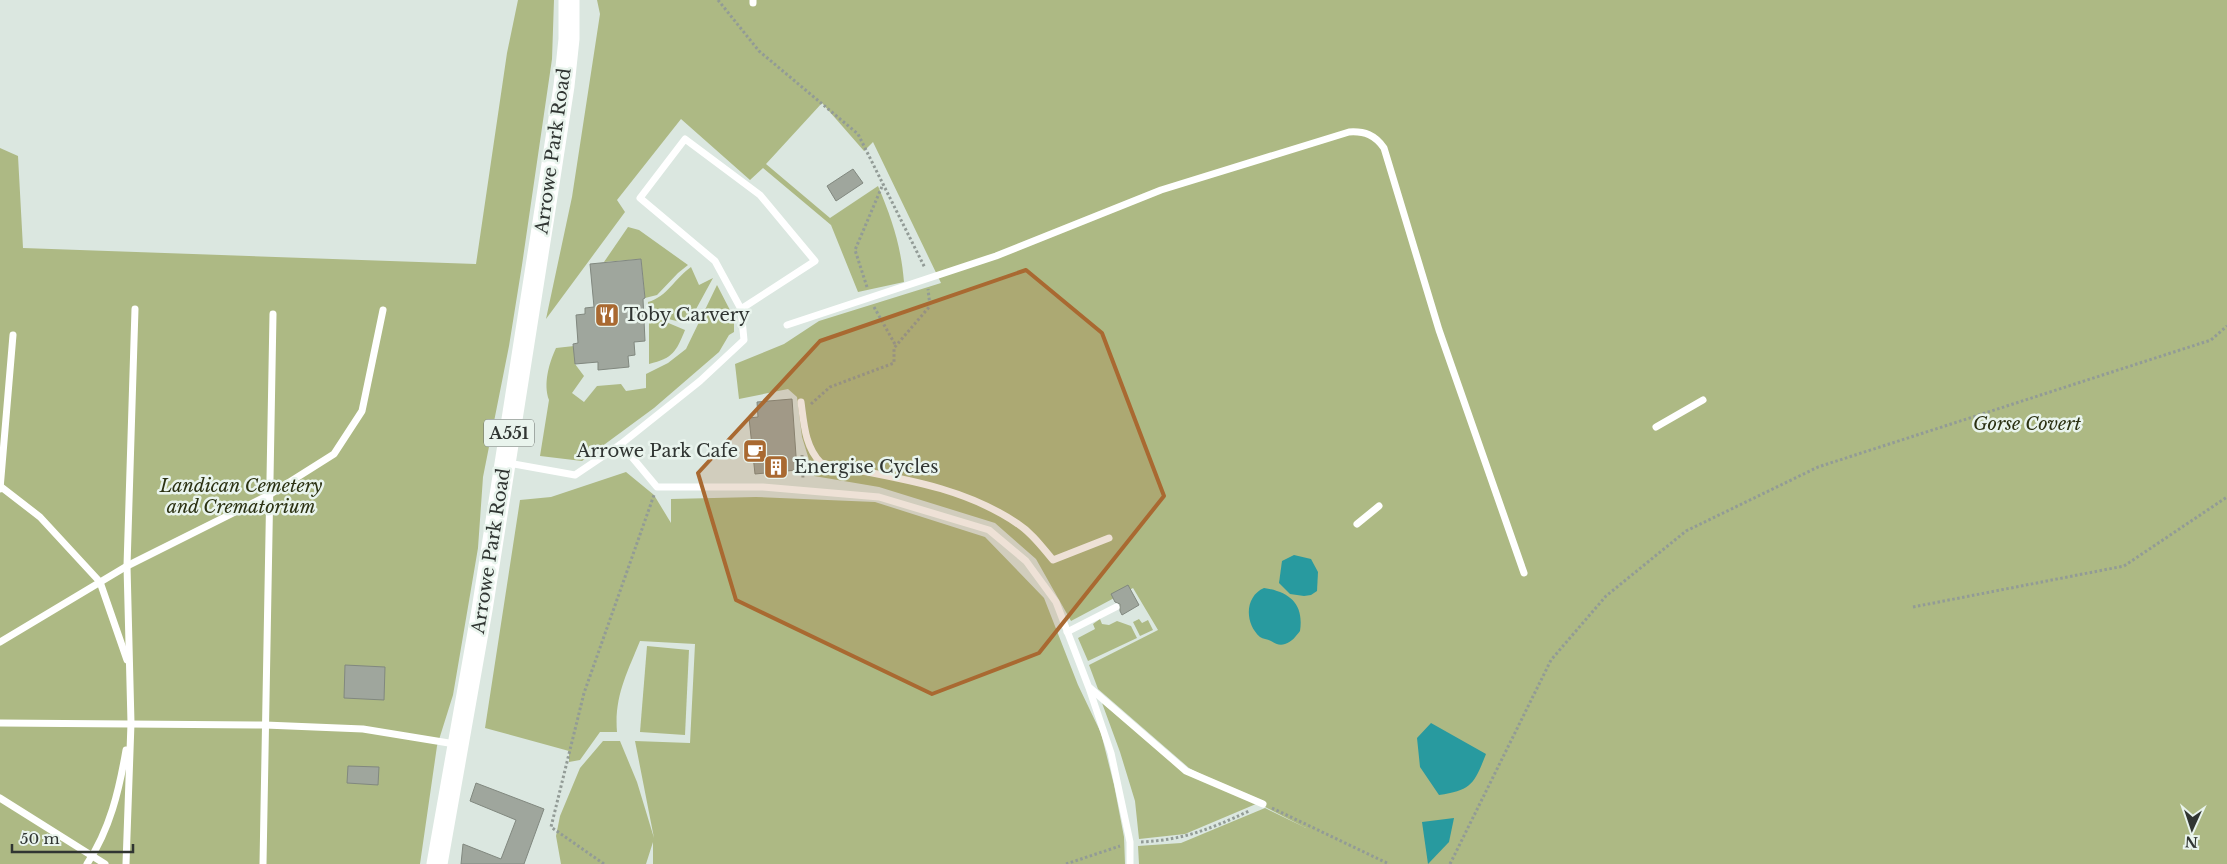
<svg xmlns="http://www.w3.org/2000/svg" width="2227" height="864" viewBox="0 0 2227 864" font-family="'Libre Baskerville',serif">
	<rect width="100%" height="100%" fill="#dbe7e0"/>
	<g fill="#adb984">
		<path d="M518 0H554L552 59 522 265 509 346 483 477 478 548 453 695 437 746 420 864H0V148L18 156 23 248 476 264 507 53Z"/>
		<path d="M597 0H2227V864H1139L1138 846 1181 843 1265 808 1306 828 1189 768 1098 689 1089 665 1158 630 1133 588 1071 621 1036 559 995 523 879 487 814 476 802 437 797 397 788 389 739 399 735 364 784 344 819 321 941 283 873 142 864 151 822 103 766 164 830 218 878 186C892 219 901 246 904 282L858 292 831 225 763 168 750 180 681 119 617 200 625 212 546 319 572 197 600 14Z"/>
		<path d="M628 227 639 230 688 265 678 273 657 295 645 298 641 259 604 262Z"/>
		<path d="M691 267 699 285 713 278 695 311 684 323 653 315 648 311V302C667 297 675 278 691 267Z"/>
		<path d="M717 285 732 314 734 323V332L729 335 719 352 654 408 582 461 540 456 549 400C543 384 549 363 556 348L574 346 575 364 584 376 572 393 584 402 597 386 621 384 626 391 646 388V374L668 363 686 349Z"/>
		<path d="M649 318 659 319 685 330C676 352 673 358 649 364Z"/>
		<path d="M626 472 654 495 671 523V499L756 497 875 502 985 537 1044 598 1078 685 1101 733 1114 785 1124 837 1125 864H653V842L646 864H561L556 836 560 816 580 768 603 741H620L637 782 654 838 635 741 690 743 695 644 640 641C627 673 614 697 617 732H600L580 760 569 762V751L485 728 520 500 551 497Z"/>
		<path d="M1100 619 1102 624 1109 625 1117 621 1131 626 1137 638 1088 661 1078 638 1095 629 1093 624Z"/>
		<path d="M1139 619 1142 623 1148 620 1153 630 1140 636 1133 622Z"/>
		<path d="M647 646 689 650 685 735 640 732Z"/>
		<path d="M1102 703 1185 772 1256 804 1185 834 1139 839 1135 801 1120 752Z"/>
	</g>
	<g fill="#289a9f">
		<path d="M1294 555 1311 559 1318 572 1317 591 1311 595 1304 596 1290 594 1279 583 1282 561Z"/>
		<path d="M1264 588C1290 592 1304 604 1300 631 1296 636 1292 642 1285 644 1280 646 1276 644 1271 641 1267 639 1263 639 1260 637 1244 623 1245 596 1264 588Z"/>
		<path d="M1431 723 1486 754C1474 784 1472 790 1439 795L1420 767 1417 738Z"/>
		<path d="M1454 818 1449 842 1428 864 1422 822Z"/>
	</g>
	<g fill="#9fa69d" stroke="#81887f">
		<path d="M853 169 863 183 836 201 827 186Z"/>
		<path d="M641 259 645 298 643 299 645 341 634 342 635 355 628 356 629 367 598 370V362L575 364 573 344 578 343 576 315 585 314V308L594 307 590 264Z"/>
		<path d="M792 399 797 470 755 474 749 418 758 417 757 402Z"/>
		<path d="M1128 585 1139 605 1122 615 1120 611V604L1115 602 1111 594Z"/>
		<path d="M345 665 385 667 384 700 344 698Z"/>
		<path d="M348 766 379 767 378 785 347 783Z"/>
		<path d="M476 783 544 809 524 864H461L463 844 501 859 516 820 470 801Z"/>
	</g>
	<g fill="none" stroke-linecap="round" stroke-linejoin="round">
		<g stroke="#929b96" stroke-width="3" stroke-dasharray="2.5 2.5" stroke-linecap="butt">
			<path d="M718 0 759 51 858 134 925 268"/>
			<path d="M867 287 855 250 883 184"/>
			<path d="M874 307 896 346"/>
			<path d="M811 404 830 387 894 363V348L930 306 928 289"/>
			<path d="M802 455 803 479"/>
			<path d="M1913 607 2124 566 2227 497"/>
			<path d="M1272 808 1389 864"/>
			<path d="M1141 842C1184 840 1210 829 1249 811"/>
			<path d="M604 864 551 827 584 693 654 495"/>
			<path d="M1066 864 1120 846"/>
			<path d="M1450 864 1551 660 1606 596 1686 531 1818 467 2211 340 2227 326"/>
		</g>
		<g stroke="#fff" stroke-width="7">
			<path d="M753 3V0"/>
			<path d="M787 325 996 256 1161 190 1349 132C1365 131 1375 135 1384 148L1439 330 1524 573"/>
			<path d="M801 402C804 424 805 447 821 463 888 477 960 484 1018 524 1032 533 1042 547 1053 560L1109 538"/>
			<path d="M1656 427 1703 400"/>
			<path d="M621 444 700 381 744 340 741 309 715 261 640 198 685 139 760 195 815 261 741 309"/>
			<path d="M508 463 575 475 621 444 657 487H763L879 497 989 530 1026 561 1056 602 1089 688 1111 753 1130 842V864"/>
			<path d="M0 486 40 517 100 582 127 660"/>
			<path d="M0 489 13 335"/>
			<path d="M1357 524 1379 506"/>
			<path d="M1067 632 1116 607"/>
			<path d="M0 642 127 566 269 495 334 454 362 411 383 310"/>
			<path d="M1090 688 1186 771 1263 804"/>
			<path d="M0 723 265 725 363 729 455 744"/>
			<path d="M0 798 105 864"/>
			<path d="M87 864C110 829 119 791 126 750"/>
			<path d="M126 864 131 723 127 566 135 309"/>
			<path d="M263 864 273 314"/>
		</g>
		<path stroke="#fff" stroke-width="21" d="M437 864 482 610 544 216 564 86 569 39V0"/>
	</g>
	<path fill="#a96931" fill-opacity="0.2" stroke="#a96931" stroke-width="4" stroke-linejoin="round" d="M1026 270 1102 333 1164 496 1039 653 932 694 736 600 698 473 820 341Z"/>
	<defs>
		<symbol id="restaurant-square" viewBox="-11 -11 22 22"><rect x="-9" y="-9" width="18" height="18" rx="4" fill="#a96931" stroke="#e9f4ed"/><path d="M-5-6h1v4h1v-4h1v4h1v-4h1v5L-1.5 .5V6h-2V.5L-5-1ZM5-6V6H3V1.5H1.5Q1.5-4 5-6Z" fill="#fff"/></symbol>
		<symbol id="cafe-square" viewBox="-11 -11 22 22"><rect x="-9" y="-9" width="18" height="18" rx="4" fill="#a96931" stroke="#e9f4ed"/><path d="M-5.5-4.5H6V0H3Q3 3.5 0 3.5H-2.5Q-5.5 3.5-5.5 0ZM3-3.2v2h1.7v-2ZM-6 4.5H4V6H-6Z" fill="#fff"/></symbol>
		<symbol id="building-square" viewBox="-11 -11 22 22"><rect x="-9" y="-9" width="18" height="18" rx="4" fill="#a96931" stroke="#e9f4ed"/><path d="M-4-6H4V6H1V3H-1V6H-4ZM-2.5-4.3h1.7v1.8h-1.7ZM.8-4.3h1.7v1.8H.8ZM-2.5-1h1.7V.8h-1.7ZM.8-1h1.7V.8H.8Z" fill="#fff"/></symbol>
	</defs>
	<g fill-rule="evenodd">
		<use href="#restaurant-square" x="593" y="301" width="28" height="28"/>
		<use href="#cafe-square" x="741" y="437" width="28" height="28"/>
		<use href="#building-square" x="762" y="453" width="28" height="28"/>
	</g>
	<g text-anchor="middle" stroke-width="5" stroke-linejoin="round" paint-order="stroke">
		<rect fill="#e9f4ed" stroke="#686e6a" stroke-width="1" x="484" y="419.5" width="50" height="27" rx="4"/>
		<g font-size="16" font-weight="bold" fill="#303532">
			<text x="509" y="439">A551</text>
		</g>
		<g font-size="18" fill="#303532" stroke="#e9f4ed">
			<text transform="translate(553 151) rotate(-82)" y="6">Arrowe Park Road</text>
			<text transform="translate(491 551) rotate(-81)" y="6">Arrowe Park Road</text>
		</g>
		<g font-size="18" fill="#303532" stroke="#e9f4ed" text-anchor="start">
			<text x="624" y="321">Toby Carvery</text>
			<text x="738" y="457" text-anchor="end">Arrowe Park Cafe</text>
			<text x="794" y="473">Energise Cycles</text>
		</g>
		<g font-size="18" font-style="italic" fill="#2b3112" stroke="#e9f4ed">
			<text x="2027" y="430">Gorse Covert</text>
			<text x="241" y="492">Landican Cemetery<tspan x="241" dy="21">and Crematorium</tspan></text>
		</g>
	</g>
	<g transform="translate(2192 829) rotate(183)" stroke="#e9f4ed" stroke-width="4" paint-order="stroke">
	<path d="M0-4L9 19L0 12L-9 19Z" fill="#303532"/>
	<text y="-8" font-size="14" font-weight="bold" text-anchor="middle" fill="#303532">N</text>
	</g>
	<path d="M12 844v8h121v-8" fill="none" stroke="#303532" stroke-width="2.5"/>
	<text x="20" y="844" font-size="15" fill="#303532" stroke="#e9f4ed" stroke-width="4" paint-order="stroke">50 m</text>
</svg>
